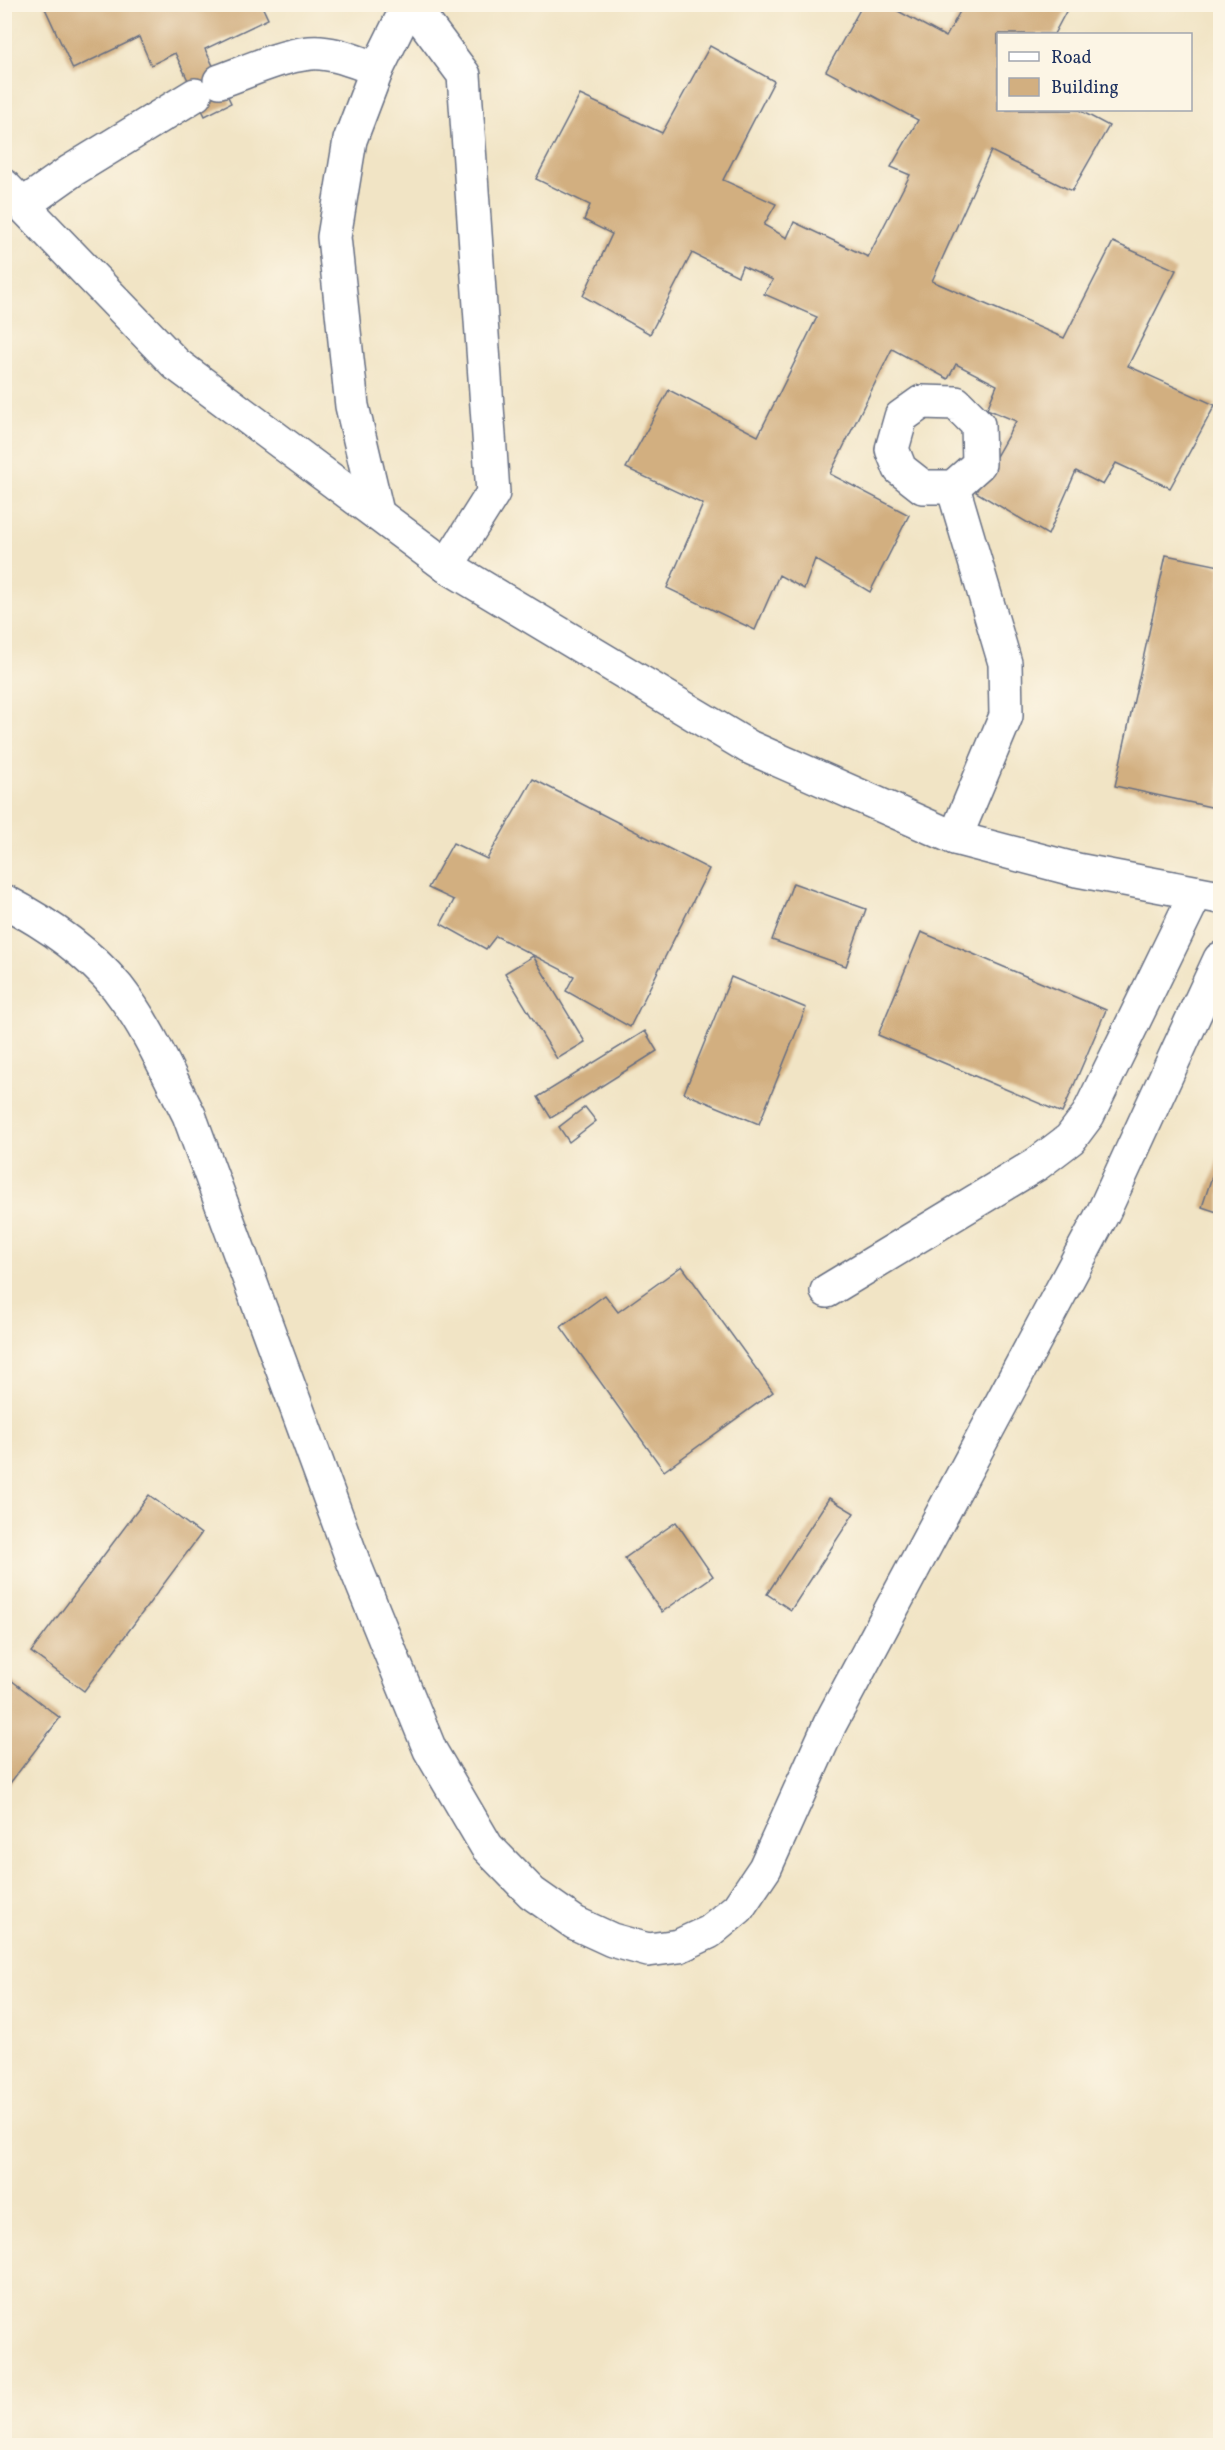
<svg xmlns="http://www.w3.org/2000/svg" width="1225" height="2450" viewBox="0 0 1225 2450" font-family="Vollkorn,serif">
	<rect width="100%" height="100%" fill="#fcf5e5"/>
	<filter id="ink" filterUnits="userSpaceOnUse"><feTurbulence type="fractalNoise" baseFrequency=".0167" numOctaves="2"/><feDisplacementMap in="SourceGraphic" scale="12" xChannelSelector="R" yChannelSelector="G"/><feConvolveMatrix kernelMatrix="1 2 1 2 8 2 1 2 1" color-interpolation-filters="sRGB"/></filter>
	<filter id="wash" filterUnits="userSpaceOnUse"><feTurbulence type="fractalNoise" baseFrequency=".008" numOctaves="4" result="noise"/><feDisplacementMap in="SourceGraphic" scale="24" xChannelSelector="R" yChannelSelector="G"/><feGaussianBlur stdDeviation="1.35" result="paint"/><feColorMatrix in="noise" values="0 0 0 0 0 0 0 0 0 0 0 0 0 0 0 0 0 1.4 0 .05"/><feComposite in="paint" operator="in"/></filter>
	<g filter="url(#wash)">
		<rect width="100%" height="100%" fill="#f1e4c5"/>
		<g id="blocks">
			<g fill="#d2af80">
				<path d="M43 4H261L268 19 205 49 231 103 205 116 175 53 151 65 139 37 73 69Z"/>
				<path d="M863 4H885L946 37 964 4H1070L1054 34H998V110H1079L1109 126 1072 191 991 151 932 281 1064 338 1113 242 1176 270 1128 366 1215 405 1170 488 1116 463 1103 485 1076 471 1048 535 976 492 1016 421 987 409 997 385 956 364 948 379 892 349 830 474 909 515 870 592 815 559 804 589 779 575 755 630 667 588 703 504 626 468 669 390 758 436 817 317 764 294 773 280 742 266 738 276 692 253 650 334 583 296 612 234 584 220 590 205 536 179 580 95 662 133 710 46 774 81 723 180 776 204 764 225 787 238 794 222 868 257 910 175 891 167 918 120 826 71Z"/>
				<path d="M1166 555 1220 566V809L1115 786Z"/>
				<path d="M533 779 709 869 630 1027 566 991 574 976 496 936 486 949 441 924 454 900 428 888 453 843 487 859Z"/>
				<path d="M793 883 866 909 846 966 772 940Z"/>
				<path d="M921 932 1106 1010 1062 1113 878 1035Z"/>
				<path d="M533 956 585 1042 557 1059 505 973Z"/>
				<path d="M731 977 806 1008 759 1124 684 1093Z"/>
				<path d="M645 1031 657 1051 551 1118 538 1097Z"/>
				<path d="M585 1107 596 1121 569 1142 559 1127Z"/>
				<path d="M1220 1152V1213L1202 1207Z"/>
				<path d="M682 1266 773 1392 664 1471 561 1327 605 1295 618 1312Z"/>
				<path d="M149 1495 201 1534 84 1691 31 1652Z"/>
				<path d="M829 1498 854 1513 791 1610 767 1594Z"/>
				<path d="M676 1522 713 1576 662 1612 625 1558Z"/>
				<path d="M11 1680 60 1718 4 1791V1689Z"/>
			</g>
		</g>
	</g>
	<g filter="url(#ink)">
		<use href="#blocks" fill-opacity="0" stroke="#666e82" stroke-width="1.5"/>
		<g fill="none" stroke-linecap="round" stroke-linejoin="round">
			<defs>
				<g id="minor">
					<path d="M411 4 464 75 493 493 447 566"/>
					<path d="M220 81C249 71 279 56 310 53 332 51 356 62 377 69"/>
					<path d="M4 186 176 364 447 566 749 747 955 838 1077 870 1220 897"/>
					<path d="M23 205 71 171 195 95"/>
					<path d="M922 402 956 403 978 425 979 464 953 487H923L900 469 892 449 901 417Z"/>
					<path d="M953 487 1005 663 1006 716 955 838"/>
					<path d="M377 512 352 406 334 237 350 140 377 69 409 4"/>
					<path d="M4 901C46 923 87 951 117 987 147 1025 167 1072 189 1115L353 1561 430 1750 487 1847 532 1893 575 1923 612 1940 648 1950 679 1946 709 1932 738 1908 765 1868 830 1724 1104 1211 1220 959"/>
					<path d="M827 1291 1037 1164 1070 1139 1088 1115 1196 893"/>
				</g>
			</defs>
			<use href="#minor" stroke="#666e82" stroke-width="36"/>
			<use href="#minor" stroke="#fff" stroke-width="33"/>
		</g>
	</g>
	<rect width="1225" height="2450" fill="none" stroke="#fcf5e5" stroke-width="24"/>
	<rect x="997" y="33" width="195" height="78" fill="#fcf5e5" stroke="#a2a6af" stroke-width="1.5"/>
	<rect x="1009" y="52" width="30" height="9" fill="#ffffff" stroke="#a2a6af" stroke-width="1.5"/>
	<text x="1051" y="63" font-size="18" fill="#1b2f5e">Road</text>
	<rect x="1009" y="78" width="30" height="18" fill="#d2af80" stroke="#a2a6af" stroke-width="1.5"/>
	<text x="1051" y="93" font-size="18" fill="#1b2f5e">Building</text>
</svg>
